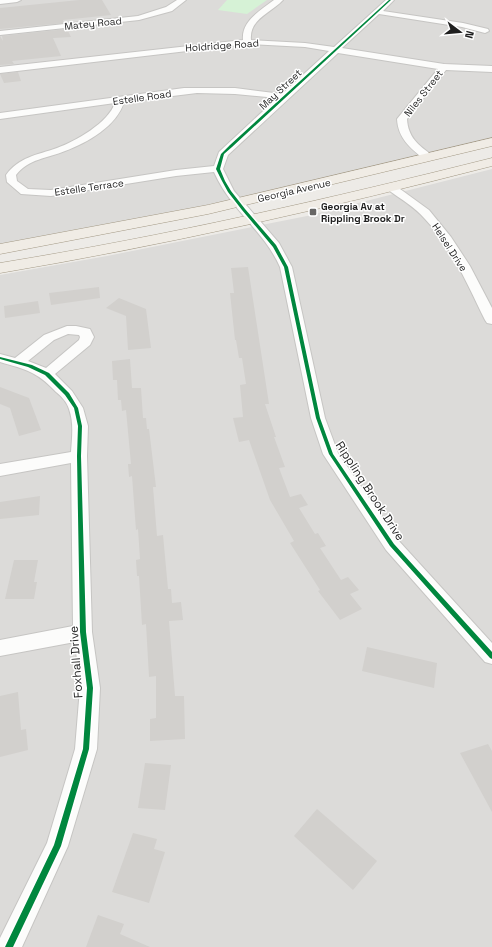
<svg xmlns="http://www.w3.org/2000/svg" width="492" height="947" viewBox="0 0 492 947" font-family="'Space Grotesk',sans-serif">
	<rect width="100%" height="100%" fill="#edebe7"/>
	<g fill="#dcdbd9">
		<path d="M0 0H492V142L388 168 0 249Z"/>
		<path d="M492 169V947H0V275L107 256 307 216Z"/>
	</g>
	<path fill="#d6f2d6" d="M227 0H267L247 14 218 10Z"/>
	<g fill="#d2d0cd">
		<path d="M79 0H102L111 15 63 20 64 23 0 29V8Z"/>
		<path d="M67 29 71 37 53 38 61 56 12 61 14 64 0 65V36L3 41 2 36Z"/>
		<path d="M18 72 21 81 4 83 0 74Z"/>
		<path d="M248 267 269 404H265L276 437H274L285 467 279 468 290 497 301 494 308 505 299 508 315 534 318 533 326 546 320 548 341 580 348 577 359 590 350 594 362 609 340 620 318 591 320 590 290 543 294 541 270 500 249 440 239 442 233 418 243 417 240 385 246 384 242 358H239L236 340H235L230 293H234L231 268Z"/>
		<path d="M99 287 100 298 51 305 49 293Z"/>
		<path d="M119 298 146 309 151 348 128 350 126 316 106 308Z"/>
		<path d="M38 301 40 313 5 318 4 306Z"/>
		<path d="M130 359 132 388H141L143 418H146L147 429H149L156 487H153L157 536 163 535 168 589H171L172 603 181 602 183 620 169 621 175 696H184L185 739 150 741V719L156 718V676L149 677 146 624 142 625 139 576H137L136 560 140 559 138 529 136 530 132 476 129 477 128 464H131L126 410 122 411 121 400H118L117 380H113L112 361Z"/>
		<path d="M0 387 29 398 41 430 19 436 10 408 0 404Z"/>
		<path d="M40 496 39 515 0 519V502Z"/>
		<path d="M14 560H38L34 582H37L34 599H5Z"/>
		<path d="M367 647 437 663 434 688 362 671Z"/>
		<path d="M18 692 21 730 26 729 28 750 0 757V696Z"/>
		<path d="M488 744 492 751V812L460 753Z"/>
		<path d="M145 763 171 765 165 810 138 808Z"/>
		<path d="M317 809 377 861 353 890 294 836Z"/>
		<path d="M133 833 157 839 154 849 165 852 149 903 112 892Z"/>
		<path d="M98 915 124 924 120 934 150 947H86Z"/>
	</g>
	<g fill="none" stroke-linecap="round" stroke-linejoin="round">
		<defs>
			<g id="minor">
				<path d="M0 0H21L17 2 0 4Z"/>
				<path d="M177 0H186L172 11 139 20 0 35V31L138 16 166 7Z"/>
				<path d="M274 0H283C271 13 249 19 251 40L305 43 334 47 386 0H394L383 11 463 23 488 29 489 31 485 33 462 27 379 14 342 48 444 64 492 66V72L446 70 407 119C408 137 418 145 432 155L433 157 432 159H424C410 148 398 138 397 119L438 69 338 53 228 155 223 169 234 191 279 243 292 267 325 418 338 453 398 540 492 643V664L485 662 386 550 323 454 311 418 280 267C264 231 230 209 214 172L176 176 51 196 21 194 7 182 6 175C19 157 37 155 57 148 76 141 108 123 115 103L0 119V113L184 88H235L282 94 329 51 305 47 247 44 0 73V67L243 40C241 21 261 10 274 0ZM197 93 235 94 277 98 219 152 214 166 176 170 51 190 28 189 17 181 16 175C28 159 48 158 65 151 87 143 117 126 124 102Z"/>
				<path d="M392 185 396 186 429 210 451 237 470 266 492 308V324L487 323 485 320C468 286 452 247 425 219 415 207 401 199 388 190L387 188 388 186Z"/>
				<path d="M67 326H76L90 329 94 337 90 345 55 374 72 391 83 408 88 426 87 456 92 632 100 688 97 749 68 846 22 947H0V938L47 843 75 749 80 688 75 642 0 656V640L73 626 71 463 0 476V464L71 452C72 437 74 423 69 409 67 402 61 396 56 392 36 371 27 370 0 362V354L15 358 44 335ZM68 334 79 335 80 337 79 340 46 368 28 361 54 340Z"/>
			</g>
			<g id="major">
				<path d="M492 138V146L208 214 0 254V244L208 205Z"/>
				<path d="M492 158V166C329 208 166 245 0 273V263C166 236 329 199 492 158Z"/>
			</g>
		</defs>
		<use href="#minor" stroke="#c6c5c3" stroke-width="2"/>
		<use href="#major" stroke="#a39985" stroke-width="1"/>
		<use href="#minor" fill="#fcfcfb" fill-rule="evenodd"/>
		<use href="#major" fill="#f0ece5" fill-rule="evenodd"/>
		<defs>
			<g id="cycleway">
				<path d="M389 0H391L232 147 224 154 220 169 225 181 231 191 245 209 276 245 288 267 320 418 333 454 394 544 492 652V659L490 658 390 546 329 454 316 418 284 267 273 247 242 210 228 192 222 181 216 169 221 154 230 145Z"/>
				<path d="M0 357 32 365 49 373 69 393 78 408 82 426 81 456 86 632 93 688 89 749 61 846 13 947H5L54 845 83 749 87 688 80 632 77 456 78 426 74 408 65 395 45 375 28 367 0 359Z"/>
			</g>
		</defs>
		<use href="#cycleway" stroke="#fff" stroke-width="3"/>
		<use href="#cycleway" fill="#00873e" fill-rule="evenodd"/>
	</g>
	<rect fill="#676665" stroke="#fff" stroke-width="1.5" x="309" y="208" width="8" height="8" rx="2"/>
	<g text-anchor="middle" stroke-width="3" stroke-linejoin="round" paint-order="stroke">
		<g font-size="10" fill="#1f1f1f" stroke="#fff">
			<text transform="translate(93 23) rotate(-6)" y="4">Matey Road</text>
			<text transform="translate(222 45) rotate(-4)" y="4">Holdridge Road</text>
			<text transform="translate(280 89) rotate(-43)" y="4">May Street</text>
			<text transform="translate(423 93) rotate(-52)" y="4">Niles Street</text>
			<text transform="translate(142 97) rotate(-8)" y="4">Estelle Road</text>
			<text transform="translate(89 187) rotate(-8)" y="4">Estelle Terrace</text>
			<text transform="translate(294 190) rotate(-13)" y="4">Georgia Avenue</text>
			<text transform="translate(450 247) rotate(57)" y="4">Helsel Drive</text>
		</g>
		<g font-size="10" font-weight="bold" fill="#1f1f1f" stroke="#fff" text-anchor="start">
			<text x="321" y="210">Georgia Av at<tspan x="321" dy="12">Rippling Brook Dr</tspan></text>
		</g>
		<g font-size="12" fill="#1f1f1f" stroke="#fff">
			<text transform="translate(370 491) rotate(57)" y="4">Rippling Brook Drive</text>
			<text transform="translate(76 662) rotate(-94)" y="4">Foxhall Drive</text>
		</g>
	</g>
	<g transform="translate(460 32) rotate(106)" stroke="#ffffff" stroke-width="3" paint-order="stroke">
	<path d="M0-3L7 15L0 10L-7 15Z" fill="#1f1f1f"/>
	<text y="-6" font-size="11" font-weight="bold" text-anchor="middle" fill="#1f1f1f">N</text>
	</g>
</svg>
